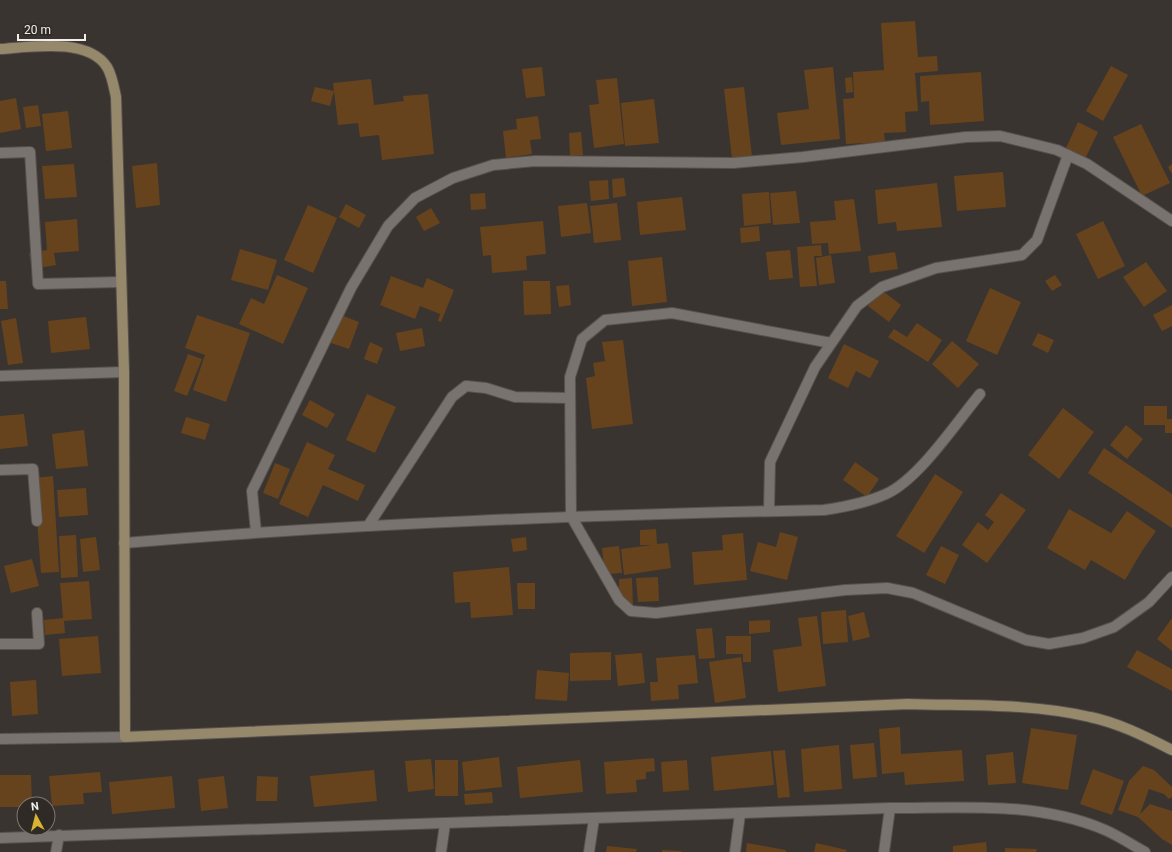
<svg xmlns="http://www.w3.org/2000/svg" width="1172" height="852" viewBox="0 0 1172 852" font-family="Roboto,sans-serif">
	<rect width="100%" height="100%" fill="#393430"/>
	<g fill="#66431c">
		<path d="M915 21 918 57 937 56 938 71 915 73 918 111 905 112 906 132 884 133 885 142 846 144 843 99 854 98 853 72 884 70 881 23Z"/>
		<path d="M1111 66 1128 75 1103 121 1086 111Z"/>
		<path d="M542 67 545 96 526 98 522 69Z"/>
		<path d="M833 67 840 139 781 145 777 113 809 109 804 70Z"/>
		<path d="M981 72 984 121 930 125 929 101 921 102 920 76Z"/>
		<path d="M852 77 853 92 846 93 845 78Z"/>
		<path d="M617 78 624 144 594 148 589 105 599 104 596 80Z"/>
		<path d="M371 79 374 105 404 101 403 96 428 94 434 154 382 160 379 135 360 137 358 123 338 125 333 83Z"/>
		<path d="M315 87 334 91 330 106 311 101Z"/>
		<path d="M744 87 752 157 732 159 724 89Z"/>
		<path d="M16 98 21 129 0 133V101Z"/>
		<path d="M654 99 659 143 625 146 621 103Z"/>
		<path d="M38 105 41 126 26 128 23 107Z"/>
		<path d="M68 111 72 148 46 151 42 114Z"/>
		<path d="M538 116 541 139 530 140 532 154 506 158 503 131 517 129 516 119Z"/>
		<path d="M1078 122 1098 132 1085 159 1065 150Z"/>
		<path d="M1141 124 1170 183 1142 196 1113 137Z"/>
		<path d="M581 132 583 155 570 156 569 133Z"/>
		<path d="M157 163 160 205 136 208 132 166Z"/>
		<path d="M74 164 77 197 45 199 42 166Z"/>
		<path d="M1172 164V174L1168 167Z"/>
		<path d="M1003 172 1006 207 957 211 954 176Z"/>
		<path d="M624 178 626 196 613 198 612 179Z"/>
		<path d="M608 180 609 199 591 201 589 181Z"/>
		<path d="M937 183 942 227 897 231 896 222 878 224 875 190Z"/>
		<path d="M796 191 800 223 773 225 770 193Z"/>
		<path d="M769 192 771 223 744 226 742 194Z"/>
		<path d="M485 193 486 209 471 210 470 194Z"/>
		<path d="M682 197 686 230 640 235 637 202Z"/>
		<path d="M854 199 861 251 829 254 828 243 812 244 810 222 836 220 834 201Z"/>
		<path d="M587 203 591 233 561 237 558 206Z"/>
		<path d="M617 203 621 240 594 243 590 206Z"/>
		<path d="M346 204 366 215 359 228 339 217Z"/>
		<path d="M308 205 337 218 313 273 284 260Z"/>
		<path d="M431 208 440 223 424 231 416 217Z"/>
		<path d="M77 219 79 251 54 253 56 265 32 269 29 253 47 250 45 222Z"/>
		<path d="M543 221 546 254 526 256 527 270 492 273 491 255 483 256 480 227Z"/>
		<path d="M1103 221 1125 266 1098 279 1076 234Z"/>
		<path d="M759 226 760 241 741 243 740 228Z"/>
		<path d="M821 245 822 256H814L817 286 800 287 797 247Z"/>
		<path d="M240 249 277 260 268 290 231 280Z"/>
		<path d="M790 250 793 278 769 280 766 252Z"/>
		<path d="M895 252 898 269 870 273 868 256Z"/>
		<path d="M831 255 835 283 819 285 816 258Z"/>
		<path d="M662 257 667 302 632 306 628 261Z"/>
		<path d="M1146 262 1167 291 1144 307 1123 277Z"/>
		<path d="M277 275 308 288 283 344 239 324 251 298 264 304Z"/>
		<path d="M1055 275 1062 285 1052 291 1045 281Z"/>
		<path d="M391 276 423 288 427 278 454 290 441 322 438 321 440 314 420 306 415 319 380 305Z"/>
		<path d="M0 281H6L8 309H0Z"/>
		<path d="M523 281H550L551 314 524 315Z"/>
		<path d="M569 285 571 305 559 307 556 286Z"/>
		<path d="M990 288 1021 302 997 355 966 341Z"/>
		<path d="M880 289 901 305 889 322 868 306Z"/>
		<path d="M1172 305V326L1162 331 1153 315Z"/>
		<path d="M197 315 250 333 226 402 193 390 205 355 185 348Z"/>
		<path d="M341 315 359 322 349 349 331 343Z"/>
		<path d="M86 317 90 349 51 353 48 321Z"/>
		<path d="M16 318 23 363 8 365 1 321Z"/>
		<path d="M917 323 942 340 928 362 888 337 894 329 907 337Z"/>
		<path d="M422 328 425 346 400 351 396 333Z"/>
		<path d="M1038 333 1054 340 1048 353 1032 345Z"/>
		<path d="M623 340 633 424 592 429 586 378 595 376 593 363 605 361 602 342Z"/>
		<path d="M952 341 979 364 958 388 932 364Z"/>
		<path d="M370 342 383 348 377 364 364 359Z"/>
		<path d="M844 344 879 361 870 378 856 371 848 388 828 378Z"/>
		<path d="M188 354 202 359 187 396 174 391Z"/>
		<path d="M367 394 396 407 375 453 346 440Z"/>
		<path d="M310 400 335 414 327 428 302 415Z"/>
		<path d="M1144 406H1167V419H1172V433H1165V425H1144Z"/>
		<path d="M1063 408 1094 432 1059 479 1028 455Z"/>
		<path d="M24 414 28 446 0 449V416Z"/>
		<path d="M186 417 210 424 205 440 181 433Z"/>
		<path d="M1126 425 1143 439 1127 459 1110 445Z"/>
		<path d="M84 430 88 466 56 469 52 434Z"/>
		<path d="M307 442 335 455 328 469 365 485 358 501 323 485 308 517 279 504Z"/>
		<path d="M1104 448 1172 494V528L1088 473Z"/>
		<path d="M855 462 879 479 867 497 843 480Z"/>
		<path d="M275 463 290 469 278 499 263 493Z"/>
		<path d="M935 474 963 492 924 553 896 536Z"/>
		<path d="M53 476 59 572 41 573 34 478Z"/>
		<path d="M86 488 88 515 59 517 57 490Z"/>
		<path d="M1001 493 1026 510 987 563 962 545 978 522 988 530 994 522 985 515Z"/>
		<path d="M1069 509 1111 533 1127 511 1156 531 1142 551 1125 580 1091 560 1085 570 1047 548Z"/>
		<path d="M656 529 657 544 668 543 671 568 624 575 621 549 652 545H640V530Z"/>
		<path d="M780 532 798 537 787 580 750 571 758 542 776 547Z"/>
		<path d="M743 533 747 580 694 585 692 552 723 550 722 535Z"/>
		<path d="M76 535 78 577 61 578 59 536Z"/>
		<path d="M96 537 100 570 83 572 80 539Z"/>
		<path d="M526 537 527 550 513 552 511 539Z"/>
		<path d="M619 546 622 573 605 574 602 548Z"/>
		<path d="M941 546 959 555 945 584 926 575Z"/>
		<path d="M32 559 39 586 11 593 4 566Z"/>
		<path d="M509 567 513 615 471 618 470 602 455 603 453 572Z"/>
		<path d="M658 577 659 601 638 602 636 578Z"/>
		<path d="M632 578 633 607H619V579Z"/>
		<path d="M89 581 92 619 64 621 65 633 45 635 44 620 63 618 60 583Z"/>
		<path d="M517 583H535V609H518Z"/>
		<path d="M846 610 848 642 823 644 821 612Z"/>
		<path d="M864 612 870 637 853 641 848 616Z"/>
		<path d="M817 616 826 686 778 692 773 650 802 646 798 618Z"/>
		<path d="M1172 618V651L1157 639Z"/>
		<path d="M770 620V632L749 634V621Z"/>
		<path d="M712 628 715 658 699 659 696 629Z"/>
		<path d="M98 636 101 673 62 676 59 639Z"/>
		<path d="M726 636H751V662H743V654H726Z"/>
		<path d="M1137 650 1172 669V691L1127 667Z"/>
		<path d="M611 652V680L570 681V653Z"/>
		<path d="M642 653 645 683 618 686 615 655Z"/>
		<path d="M695 655 698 683 678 685 679 699 651 701 650 682H658L656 658Z"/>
		<path d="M741 657 746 698 715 703 709 662Z"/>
		<path d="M537 670 569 673 567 701 535 699Z"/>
		<path d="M36 680 38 714 12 716 10 682Z"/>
		<path d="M900 727 901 754 962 750 964 781 905 785 904 772 882 774 879 729Z"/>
		<path d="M1031 728 1077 735 1068 790 1022 783Z"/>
		<path d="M874 743 877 777 853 779 850 745Z"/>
		<path d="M839 745 842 789 804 792 801 749Z"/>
		<path d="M785 750 790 797 778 798 773 751Z"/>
		<path d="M771 751 774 785 714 791 711 757Z"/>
		<path d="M1013 752 1016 783 988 785 986 755Z"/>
		<path d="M499 757 502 787 465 791 462 762Z"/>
		<path d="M654 758 655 771 646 772V779L636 780 637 792 606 794 604 762Z"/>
		<path d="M431 759 434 789 408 792 405 761Z"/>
		<rect x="435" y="760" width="23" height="36"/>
		<path d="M580 760 583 792 520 798 517 767Z"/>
		<path d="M687 760 689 790 663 792 661 762Z"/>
		<path d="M1143 766 1154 770 1172 787V797L1169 799 1164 794 1149 789 1140 814 1150 804 1172 811V845L1162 839 1138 817 1118 810 1129 781Z"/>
		<path d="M1093 769 1124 781 1112 815 1080 804Z"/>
		<path d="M374 770 377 801 314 807 310 776Z"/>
		<path d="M100 772 102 792 83 793 84 804 52 806 49 776Z"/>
		<path d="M0 775H31L32 804H24V807H0Z"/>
		<path d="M172 776 175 808 112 814 109 782Z"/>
		<path d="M224 776 228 808 201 811 198 779Z"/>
		<path d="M257 776 278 777 277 801H256Z"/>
		<path d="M492 792 493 803 465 805 464 794Z"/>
		<path d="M986 842 987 852H953V846Z"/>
		<path d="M747 843 786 850V852H746Z"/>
		<path d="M816 843 847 850 846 852H814Z"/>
		<path d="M607 846 637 849 636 852H606Z"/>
		<path d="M1005 848 1037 849 1036 852H1005Z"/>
		<path d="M662 850 681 851V852H662Z"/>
	</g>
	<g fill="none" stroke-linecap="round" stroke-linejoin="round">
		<defs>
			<g id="street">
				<path d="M0 153 30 152 38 284 121 282"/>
				<path d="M831 343 672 313 605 320 582 339 570 377 571 516 619 600 631 611 656 613 845 590 887 588 913 593 1026 640 1049 644 1083 638 1114 627 1149 602 1172 577"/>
				<path d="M0 376 124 372"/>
				<path d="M0 470 33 469 37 521"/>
				<path d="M769 511 770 462 815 367 857 306 882 287 936 268 1022 255 1037 240 1068 155"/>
				<path d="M368 526 452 397 466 386 486 388 515 397 570 398"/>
				<path d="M256 532 252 491 351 288 388 226 415 198 453 178 493 165 535 161 733 163 803 157 966 137 1000 136 1057 150 1087 164 1172 221"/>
				<path d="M124 543C357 523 590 515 824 510 845 507 866 503 886 494 919 479 956 423 980 394"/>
				<path d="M0 644H39L37 613"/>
				<path d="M0 739 125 737"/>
				<path d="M0 838 890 808C962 808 1037 801 1105 830 1119 836 1132 845 1145 852"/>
				<path d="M56 852 59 835"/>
				<path d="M441 852 445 824"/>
				<path d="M589 852 594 819"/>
				<path d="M735 852 740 814"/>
				<path d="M884 852 890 808"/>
			</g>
			<path id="secondary" d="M0 49C30 47 88 37 107 67 112 75 114 88 116 97L124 372 125 737 908 704C969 706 1030 703 1090 717 1119 723 1146 737 1172 750"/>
		</defs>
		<use href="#street" stroke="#57524f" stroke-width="12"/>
		<use href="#secondary" stroke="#57524f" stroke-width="12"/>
		<use href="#street" stroke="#79736f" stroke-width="10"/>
		<use href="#secondary" stroke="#96896b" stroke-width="10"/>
	</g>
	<g transform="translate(36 816) rotate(353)"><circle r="19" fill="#2f2a26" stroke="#7d7875"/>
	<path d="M0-3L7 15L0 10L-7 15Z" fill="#dab333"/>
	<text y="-6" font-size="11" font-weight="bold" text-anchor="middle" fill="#f2eeec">N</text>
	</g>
	<path d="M18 34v6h67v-6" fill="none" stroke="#f2eeec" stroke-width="2"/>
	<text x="24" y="34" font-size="12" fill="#f2eeec" stroke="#2f2a26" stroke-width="3" paint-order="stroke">20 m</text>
</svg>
